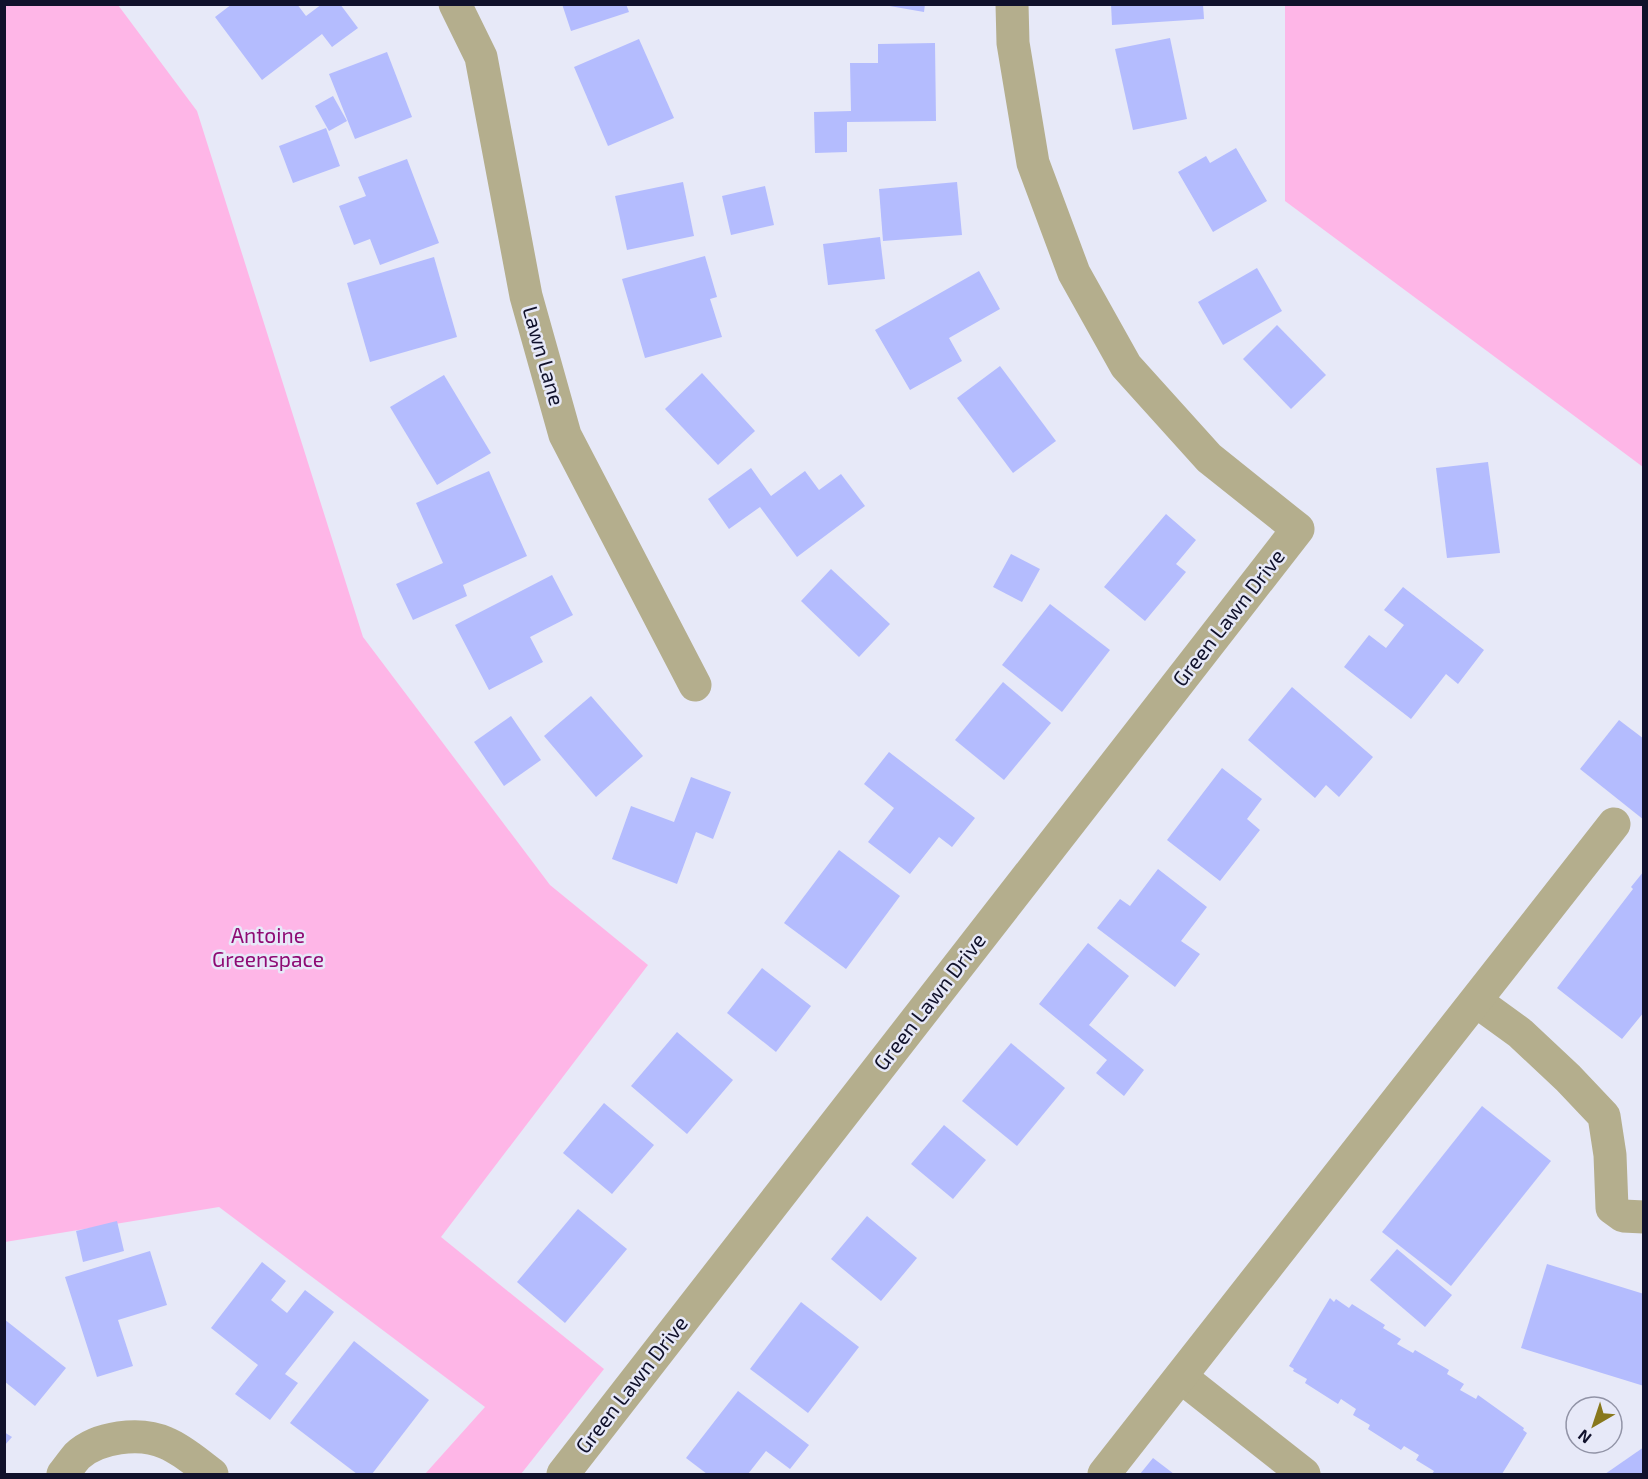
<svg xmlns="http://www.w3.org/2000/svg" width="1648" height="1479" viewBox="0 0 1648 1479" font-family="'Exo 2',sans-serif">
	<rect width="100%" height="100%" fill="#e7e9f8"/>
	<g fill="#feb6e7">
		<path d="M5 5H118L197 111 363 637 550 885 648 965 441 1237 604 1369 521 1474H425L485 1407 219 1207 5 1242Z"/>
		<path d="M1285 5H1643V467L1285 201Z"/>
	</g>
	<g fill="#b4bcfe">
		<path d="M232 4H297L306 16 322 4H340L358 28 332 47 322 34 262 80 215 17Z"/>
		<path d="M562 4H626L629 12 571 31Z"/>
		<path d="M878 4H925L924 12Z"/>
		<path d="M1111 4H1203L1204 19 1112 25Z"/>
		<path d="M1170 38 1187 119 1133 130 1115 49Z"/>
		<path d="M639 39 674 118 608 146 574 67Z"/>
		<path d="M935 43 936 121 847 122V152L815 153 814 112 851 111 850 63H878V44Z"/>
		<path d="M387 52 412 117 355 139 329 74Z"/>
		<path d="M333 96 347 121 329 131 315 106Z"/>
		<path d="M326 128 340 166 293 183 279 146Z"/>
		<path d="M1236 148 1267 201 1213 232 1178 172 1206 156 1210 163Z"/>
		<path d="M407 159 439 243 380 265 370 239 354 245 339 206 366 196 358 177Z"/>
		<path d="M683 182 694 236 627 250 615 196Z"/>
		<path d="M957 182 962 235 883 241 879 189Z"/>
		<path d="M765 186 774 225 731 235 722 196Z"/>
		<path d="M880 237 885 279 828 285 823 244Z"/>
		<path d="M705 256 717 297 710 299 722 337 645 358 622 279Z"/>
		<path d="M434 257 457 337 370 362 347 283Z"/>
		<path d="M1257 268 1282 311 1223 345 1198 302Z"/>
		<path d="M979 271 1000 309 949 338 962 361 910 390 875 330Z"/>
		<path d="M1277 325 1326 375 1291 409 1243 359Z"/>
		<path d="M1000 366 1056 441 1013 473 957 398Z"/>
		<path d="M702 373 755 431 718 465 665 409Z"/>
		<path d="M444 375 491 453 437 485 390 407Z"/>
		<path d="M1488 462 1500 553 1447 558 1436 468Z"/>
		<path d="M751 468 771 496 805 471 819 490 841 474 865 506 797 557 760 507 729 529 708 499Z"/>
		<path d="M489 471 527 556 463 585 467 596 413 620 396 584 443 563 416 503Z"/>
		<path d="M1166 514 1196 540 1176 564 1186 572 1145 621 1104 587Z"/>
		<path d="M1011 554 1040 569 1022 602 993 587Z"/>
		<path d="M831 569 890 624 859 657 801 601Z"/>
		<path d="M552 575 573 615 530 637 543 662 489 690 455 625Z"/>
		<path d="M1403 587 1484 650 1458 684 1446 674 1411 719 1344 667 1369 635 1386 648 1404 625 1384 610Z"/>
		<path d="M1050 604 1110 650 1062 712 1002 665Z"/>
		<path d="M1003 682 1051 723 1004 780 955 740Z"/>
		<path d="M1292 687 1373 757 1339 797 1326 785 1315 798 1248 740Z"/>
		<path d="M591 696 643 756 596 797 544 736Z"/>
		<path d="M511 716 541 760 504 786 474 742Z"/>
		<path d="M1619 720 1644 739V820L1580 769Z"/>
		<path d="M889 752 975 818 952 847 939 837 910 874 868 842 894 808 864 784Z"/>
		<path d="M1222 768 1262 799 1247 819 1260 830 1220 881 1167 840Z"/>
		<path d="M691 777 731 792 713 839 696 832 677 884 612 859 631 806 674 822Z"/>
		<path d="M839 850 900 896 846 969 784 923Z"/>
		<path d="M1158 869 1207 907 1181 941 1200 954 1175 987 1097 928 1120 899 1130 906Z"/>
		<path d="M1644 871V1012L1622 1039 1557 988 1633 889 1631 887Z"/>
		<path d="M1088 943 1129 976 1089 1025 1144 1070 1124 1096 1096 1073 1107 1060 1039 1004Z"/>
		<path d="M762 968 811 1006 776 1052 727 1013Z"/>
		<path d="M677 1032 733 1080 687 1134 631 1086Z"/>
		<path d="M1011 1043 1065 1088 1017 1146 962 1101Z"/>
		<path d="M604 1103 654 1145 612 1194 563 1153Z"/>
		<path d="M1482 1106 1551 1161 1451 1286 1382 1232Z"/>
		<path d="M944 1125 986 1160 953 1199 911 1164Z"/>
		<path d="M578 1209 627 1249 565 1323 517 1282Z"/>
		<path d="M867 1216 917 1258 881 1301 831 1259Z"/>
		<path d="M117 1221 124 1251 83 1262 76 1231Z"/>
		<path d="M1397 1249 1452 1295 1425 1327 1370 1280Z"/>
		<path d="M150 1251 167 1305 118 1320 133 1366 97 1377 65 1277Z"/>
		<path d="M262 1262 286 1281 271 1300 287 1313 305 1290 334 1312 285 1374 298 1383 270 1420 235 1394 258 1365 211 1328Z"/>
		<path d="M1547 1264 1644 1294V1386L1521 1348Z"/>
		<path d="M1330 1298 1334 1302 1336 1299 1349 1308 1352 1304 1385 1325 1383 1328 1401 1339 1397 1344 1413 1353 1415 1350 1449 1370 1447 1374 1464 1384 1460 1390 1476 1399 1478 1395 1524 1428 1523 1430 1527 1433 1502 1474H1432L1434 1471 1416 1460 1419 1455 1404 1446 1401 1450 1368 1429 1370 1425 1353 1415 1356 1409 1341 1399 1338 1404 1305 1383 1307 1379 1293 1371 1294 1369 1289 1366Z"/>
		<path d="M801 1302 859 1347 808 1413 750 1369Z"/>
		<path d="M4 1319 66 1368 35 1406 4 1381Z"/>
		<path d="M354 1341 429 1400 372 1474H357L290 1423Z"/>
		<path d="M738 1391 809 1445 790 1469 766 1451 748 1474H707L686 1458Z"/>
		<path d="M4 1432 12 1437 4 1446Z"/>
		<path d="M1644 1447V1474H1605Z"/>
		<path d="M1153 1458 1174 1474H1140Z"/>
	</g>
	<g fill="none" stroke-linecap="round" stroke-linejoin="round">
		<g stroke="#b4ae8d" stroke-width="33">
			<path d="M455 4 481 57 526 296 565 435 695 685"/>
			<path d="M1476 1001 1520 1033 1568 1078 1604 1116 1610 1155 1612 1208 1623 1216 1644 1217"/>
			<path d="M1181 1377 1304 1474"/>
			<path d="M63 1474C67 1469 72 1462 77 1456 97 1437 140 1431 166 1443 183 1450 197 1463 212 1474"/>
			<path d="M563 1474 1298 529 1209 458 1126 366 1074 273 1033 163 1013 43 1012 4"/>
			<path d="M1104 1474 1614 824"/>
		</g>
	</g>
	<g text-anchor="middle" stroke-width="5" stroke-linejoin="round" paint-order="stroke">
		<g font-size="21" fill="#10112b" stroke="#e7e9f8">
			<text transform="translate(543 356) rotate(74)" y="7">Lawn Lane</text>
			<text transform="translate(1229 618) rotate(-52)" y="7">Green Lawn Drive</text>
			<text transform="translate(930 1002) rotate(-52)" y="7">Green Lawn Drive</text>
			<text transform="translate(632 1385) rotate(-52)" y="7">Green Lawn Drive</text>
		</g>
		<g font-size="21" fill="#8e0b74" stroke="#e7e9f8">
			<text x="268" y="943">Antoine<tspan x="268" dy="24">Greenspace</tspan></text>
		</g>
	</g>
	<rect width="1648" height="1479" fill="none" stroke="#10112b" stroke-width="12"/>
	<g transform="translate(1594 1425) rotate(219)"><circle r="28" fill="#e7e9f8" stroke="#9193a6" stroke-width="1.5"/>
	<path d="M0-4.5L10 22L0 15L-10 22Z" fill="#88781c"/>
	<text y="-9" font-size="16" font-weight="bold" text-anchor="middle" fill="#10112b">N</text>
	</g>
</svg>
